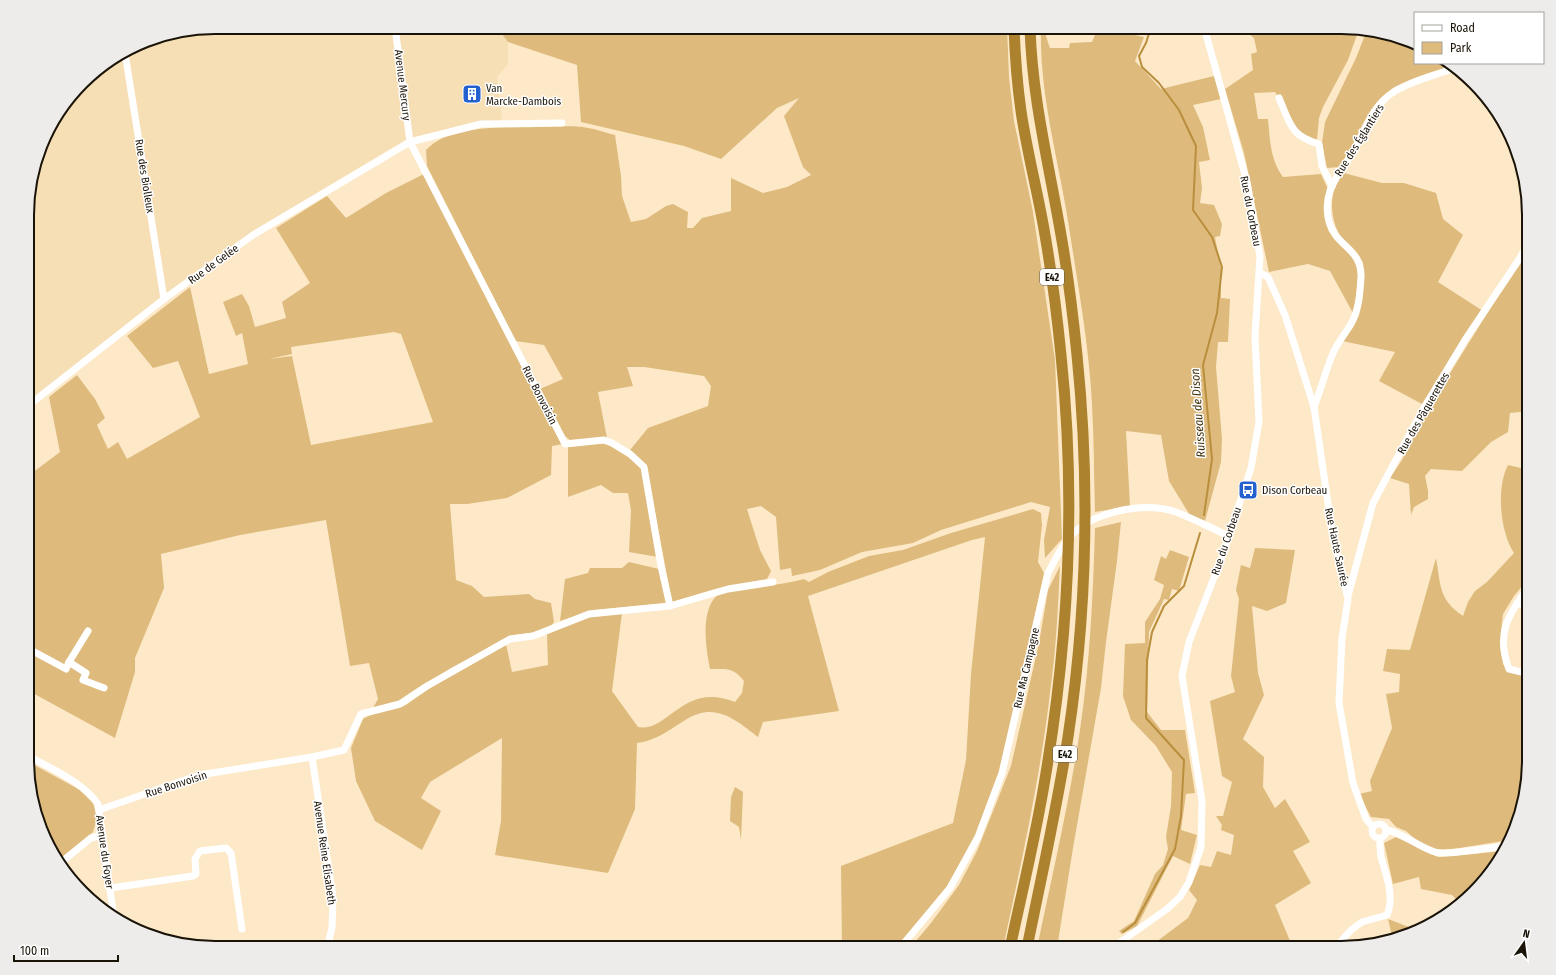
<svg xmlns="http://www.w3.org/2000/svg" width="1556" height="975" viewBox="0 0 1556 975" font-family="'Fira Sans Condensed',sans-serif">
	<rect width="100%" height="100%" fill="#fde9c7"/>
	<path fill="#f6deb5" d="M215 27H501V33L508 42V64L497 77 502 120 408 138 250 233 162 298 29 403V191L47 132 91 74 144 41Z"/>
	<g fill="#debb7d" fill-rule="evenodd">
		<path d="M501 27H1007L1009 77 1014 121 1033 212 1055 360 1062 539 1045 558 1044 540 1050 507 1031 502 941 530 913 543 862 552 820 570 792 576 791 568 780 570 776 517 761 506 747 509 760 550 771 571 767 579 715 589 672 602 646 465 630 450 648 428 708 406 711 386 704 376 644 367H627L633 386 598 392 607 438 571 441 565 436 540 389 563 379 544 345 515 341 427 166 426 150C451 124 503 128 537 127 554 127 571 125 588 128 597 129 606 133 615 135L621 176 622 196 631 222 646 219 666 206 673 204 688 212 687 228H693L702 218 731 211V178L763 193 787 187 811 175 803 167 784 116 799 98 777 108 721 159 684 146 581 122 577 65 508 42 501 33Z"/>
		<path d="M1041 27H1050L1046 36 1050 48H1069L1070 43 1092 42 1098 27 1144 37 1135 61 1161 89 1214 76 1221 99 1193 105 1203 127 1210 160 1199 162 1202 188 1200 203 1214 205 1222 224 1220 236 1215 237 1221 268V298L1230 299 1228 342H1218L1216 367 1222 439 1221 462 1205 521 1191 517 1169 481 1161 435 1126 431 1130 506 1095 512C1094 476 1094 440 1092 404 1089 345 1078 286 1069 227 1059 161 1039 95 1041 27Z"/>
		<path d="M1247 27H1341L1359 29 1348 60 1323 107 1319 118 1317 140 1302 136 1275 92 1254 93 1258 119H1268C1270 139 1270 160 1283 177L1321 174 1327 187V219L1356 258 1359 273 1354 315 1330 271 1308 264 1269 272 1244 153 1225 89 1253 70 1251 54 1257 52 1254 38 1249 34Z"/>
		<path d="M1367 30 1390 33 1415 45V63H1449L1452 66C1431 74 1392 84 1378 101 1361 120 1355 147 1339 167L1327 168 1322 143 1325 122 1356 58Z"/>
		<path d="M1344 173 1382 183H1404L1436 193 1443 219 1463 235 1438 282 1483 311 1422 404 1379 381 1395 352 1342 341 1359 315 1363 285V263C1357 254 1347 246 1341 237 1329 218 1328 189 1344 173Z"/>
		<path d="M424 174 563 444 552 446 551 475 507 498 467 504H450L456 580 472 586 484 597 529 594 535 599 551 603 554 622 550 627 537 632 515 635 451 668 401 700 373 708 378 699 369 663 350 666 326 520 240 535 161 554 164 588 135 658V672L115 738 29 691V562L35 514 32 473 60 452 49 397 77 375 95 399 105 418 97 425 108 449 118 442 127 459 200 417 178 361 153 368 127 336 190 287 209 374 248 364 242 333 236 336 223 302 242 294 249 306 255 327 286 318 282 302 310 283 276 228 327 196 346 218 386 193ZM394 332 401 334 433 422 311 445 292 356 269 359 292 354 291 347Z"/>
		<path d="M1529 246V414L1520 412 1510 413 1508 432 1491 442 1462 471 1431 469 1425 476 1428 491V499L1414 507 1411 515 1409 484 1390 478 1402 460 1432 402Z"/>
		<path d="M599 443 611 444 630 456 643 469 658 557 629 552 631 510 628 493H613L601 485 568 497V447Z"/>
		<path d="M1508 465 1529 470V578L1514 596 1503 614 1501 631 1503 664 1508 671 1529 675C1529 731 1535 788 1509 840L1441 851 1421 844 1406 831 1396 827 1389 819 1371 817 1359 794 1372 791 1370 781 1392 728 1386 694 1399 692 1400 674 1383 671 1387 649 1410 650 1436 558C1441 585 1438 599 1463 616L1468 602 1475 591 1487 582 1514 553C1500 532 1496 488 1508 465Z"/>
		<path d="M1033 509 1041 513 1042 525 1038 562 1044 573 1005 756 974 841 945 890 898 948H842L841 866 953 823 966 760 971 674 985 537 972 540 808 596 839 711 763 722 758 737C741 724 721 706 698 714 688 717 678 725 668 731 658 737 650 741 637 743L635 809 608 873 495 855 501 821 502 738 430 782 421 798 441 811 422 850 375 821 356 781 351 748 363 719 373 713 406 705 430 687 506 644 512 672 548 665 547 634 593 615 622 613 612 691 638 727C668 733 683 681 735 702L742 693 744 681C733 667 727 669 710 669 706 649 699 607 720 593 727 589 739 589 747 588 766 586 785 584 804 579L809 582 828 572 869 556 903 550 951 533Z"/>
		<path d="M1121 522 1117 561 1106 642 1101 688 1073 848 1057 948H1037C1052 876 1069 804 1080 730 1090 663 1093 595 1095 528Z"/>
		<path d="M1255 548 1295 550 1286 603 1267 611 1252 606 1258 673 1264 695 1243 739 1264 757 1263 787 1275 808 1285 799 1310 842 1293 851 1311 883 1275 905 1293 948H1148L1188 918 1197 900 1189 890 1200 865 1211 867 1217 851 1231 855 1234 835 1221 830 1222 825 1216 816H1223L1232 782 1222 776 1210 701 1235 692 1231 676 1239 599 1236 590 1241 565 1250 568Z"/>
		<path d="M1170 550 1189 557 1179 591 1172 589 1169 600 1164 599 1149 632 1147 712 1161 730H1185L1195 793 1186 794 1181 830 1197 835 1190 864 1173 856 1137 926 1122 934 1119 931 1134 921 1155 874 1163 865 1168 849 1166 837 1171 806 1172 772 1156 746 1131 720 1123 696 1125 644 1145 643V622L1160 599 1164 585 1154 580 1161 556 1166 559Z"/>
		<path d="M629 562 659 569 668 603 594 610 560 621 565 579 588 573 590 568H622Z"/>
		<path d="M1060 566C1058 609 1056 651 1050 693 1040 779 1021 864 1003 948H910L931 923 959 885 977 851 1011 766 1039 643 1048 590Z"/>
		<path d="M29 762 80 790 93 803 97 818 93 832 58 863 29 784Z"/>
		<path d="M735 787 743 792 741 840 739 827 730 821 731 797Z"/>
		<path d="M1396 837 1438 857 1504 851 1497 864 1458 901 1452 895 1421 889 1419 877 1393 884 1384 843Z"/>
		<path d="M1388 919 1414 929 1392 936Z"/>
	</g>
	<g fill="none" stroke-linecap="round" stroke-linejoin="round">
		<g stroke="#b98e3c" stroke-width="2">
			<path d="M1151 27 1146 43 1139 56 1142 67 1159 83 1179 110 1196 146 1193 210 1212 237 1222 267 1217 313 1203 365 1212 459 1204 515"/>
			<path d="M1123 932 1135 923 1175 849 1181 816 1184 760 1146 718 1147 660 1152 632 1164 606 1184 586 1200 533"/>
		</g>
		<g stroke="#fff" stroke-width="7">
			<path d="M395 27 410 142 565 444 604 440 612 443 630 454 644 467 661 566 670 606"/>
			<path d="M125 53 164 299"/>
			<path d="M1279 98C1290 123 1290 136 1319 144L1322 166 1332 186"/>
			<path d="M1260 273 1268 277 1285 315 1314 407 1333 538 1348 599 1342 638 1339 703 1353 783 1366 819 1373 827"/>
			<path d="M29 405 164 299 253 235 410 142 481 124 562 123"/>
			<path d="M1314 407C1321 389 1326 370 1333 353 1338 342 1345 334 1351 324 1359 310 1360 293 1361 277 1362 248 1336 247 1329 222 1321 191 1340 174 1354 150 1366 129 1372 107 1392 93 1410 81 1434 76 1454 68"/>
			<path d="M1529 586C1509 615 1495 633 1509 669L1529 674"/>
			<path d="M1348 596 1373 503 1422 411 1465 340 1520 258 1529 241"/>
			<path d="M1517 603 1529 607"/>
			<path d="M29 649 66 669 69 662 86 673 83 680 104 688"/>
			<path d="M69 662 88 631"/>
			<path d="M29 756C52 770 82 781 98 804L114 918"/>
			<path d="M312 757 333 897 332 928 327 948"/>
			<path d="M99 810 199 775 312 757 344 750 361 714 400 704 427 686 510 639 533 636 589 614 670 606 728 589 773 582"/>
			<circle cx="1379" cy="831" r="7"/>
			<path d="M1387 830C1405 834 1418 847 1435 852 1445 856 1493 847 1506 846"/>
			<path d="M59 864 91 838 103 835"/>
			<path d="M111 888 193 876 196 874 195 859 200 851 226 848 231 853 242 929"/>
			<path d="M900 948 950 888 978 837 1002 773 1048 573C1056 558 1064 541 1077 530 1101 510 1146 502 1176 512 1194 519 1211 528 1229 536"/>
			<path d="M1112 948 1167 909 1180 897 1189 882 1201 847 1202 801 1182 676 1189 642 1222 557 1251 468 1259 422 1255 336 1260 256 1247 182 1204 27"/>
			<path d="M1335 948 1351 930 1362 922 1387 915C1395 897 1386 875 1381 857 1380 851 1380 845 1380 839"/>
		</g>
		<g stroke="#ac822e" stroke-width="11">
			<path d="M1010 948C1022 892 1036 835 1045 779 1069 638 1076 497 1061 355 1057 315 1052 275 1045 235 1038 193 1027 152 1021 111 1017 83 1015 55 1014 27"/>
			<path d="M1027 948C1041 878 1057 808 1068 737 1087 611 1090 482 1077 355 1073 315 1068 275 1061 235 1049 165 1032 98 1030 27"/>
		</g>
	</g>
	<defs>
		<symbol id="building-square" viewBox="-11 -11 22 22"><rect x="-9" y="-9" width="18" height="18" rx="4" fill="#2461ce" stroke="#fff"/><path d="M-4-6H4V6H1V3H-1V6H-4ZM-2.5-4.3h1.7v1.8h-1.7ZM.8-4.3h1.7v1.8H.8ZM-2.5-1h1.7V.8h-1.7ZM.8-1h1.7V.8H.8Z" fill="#fff"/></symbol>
		<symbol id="bus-square" viewBox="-11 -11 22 22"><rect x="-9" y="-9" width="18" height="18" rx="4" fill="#2461ce" stroke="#fff"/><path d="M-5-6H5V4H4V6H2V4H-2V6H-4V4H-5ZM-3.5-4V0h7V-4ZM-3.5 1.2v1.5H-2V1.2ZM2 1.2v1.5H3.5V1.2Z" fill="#fff"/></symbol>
	</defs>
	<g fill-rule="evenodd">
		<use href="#building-square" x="461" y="83" width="22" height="22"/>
		<use href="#bus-square" x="1237" y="479" width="22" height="22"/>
	</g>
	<g text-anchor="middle" stroke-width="3" stroke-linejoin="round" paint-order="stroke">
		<g fill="#fff" stroke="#5f5a51" stroke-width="1">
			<rect x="1040" y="269" width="24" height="16" rx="3"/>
			<rect x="1053" y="746" width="24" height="16" rx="3"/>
		</g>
		<g font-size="10" font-weight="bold" fill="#1a1307">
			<text x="1052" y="281">E42</text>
			<text x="1065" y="758">E42</text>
		</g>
		<g font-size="11" fill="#1a1307" stroke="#fff">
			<text transform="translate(403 85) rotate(83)" y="4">Avenue Mercury</text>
			<text transform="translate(1359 140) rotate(-58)" y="4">Rue des Églantiers</text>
			<text transform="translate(145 176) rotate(81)" y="4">Rue des Biolleux</text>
			<text transform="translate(1251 211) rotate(79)" y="4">Rue du Corbeau</text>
			<text transform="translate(213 264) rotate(-36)" y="4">Rue de Gelée</text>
			<text transform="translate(540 395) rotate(63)" y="4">Rue Bonvoisin</text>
			<text transform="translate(1423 413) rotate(-60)" y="4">Rue des Pâquerettes</text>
			<text transform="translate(1226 541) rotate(-71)" y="4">Rue du Corbeau</text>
			<text transform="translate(1337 547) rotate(78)" y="4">Rue Haute Saurée</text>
			<text transform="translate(1026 668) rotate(-77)" y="4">Rue Ma Campagne</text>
			<text transform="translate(176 784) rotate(-18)" y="4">Rue Bonvoisin</text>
			<text transform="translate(105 852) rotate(82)" y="4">Avenue du Foyer</text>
			<text transform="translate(325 853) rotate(82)" y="4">Avenue Reine Elisabeth</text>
		</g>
		<g font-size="11" fill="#1a1307" stroke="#fff" text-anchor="start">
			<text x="486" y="92">Van<tspan x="486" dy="13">Marcke-Dambois</tspan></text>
			<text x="1262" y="494">Dison Corbeau</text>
		</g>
		<g font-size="12" font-style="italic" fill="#412f0b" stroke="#fff">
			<text transform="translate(1198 413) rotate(-94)" y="4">Ruisseau de Dison</text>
		</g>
	</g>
	<path d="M0 0H1556V975H0ZM215 34H1341A181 181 0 0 1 1522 215V760A181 181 0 0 1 1341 941H215A181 181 0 0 1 34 760V215A181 181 0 0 1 215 34Z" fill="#edeceb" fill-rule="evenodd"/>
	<path fill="none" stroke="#1a1307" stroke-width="2" d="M215 34H1341A181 181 0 0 1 1522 215V760A181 181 0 0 1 1341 941H215A181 181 0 0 1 34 760V215A181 181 0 0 1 215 34Z"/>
	<rect x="1414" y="12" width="130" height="52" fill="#ffffff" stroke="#a3a19c"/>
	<rect x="1422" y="25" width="20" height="6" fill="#ffffff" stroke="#a3a19c"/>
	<text x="1450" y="32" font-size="12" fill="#1a1307">Road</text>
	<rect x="1422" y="42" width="20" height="12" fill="#debb7d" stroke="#a3a19c"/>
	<text x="1450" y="52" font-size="12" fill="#1a1307">Park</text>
	<g transform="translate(1524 943) rotate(14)" stroke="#ffffff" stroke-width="3" paint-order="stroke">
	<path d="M0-3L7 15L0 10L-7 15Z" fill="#1a1307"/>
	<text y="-6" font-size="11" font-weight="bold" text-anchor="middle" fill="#1a1307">N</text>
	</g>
	<path d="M14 955v6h104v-6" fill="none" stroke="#1a1307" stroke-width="2"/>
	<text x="20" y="955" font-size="12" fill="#1a1307" stroke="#ffffff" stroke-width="3" paint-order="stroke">100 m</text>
</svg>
